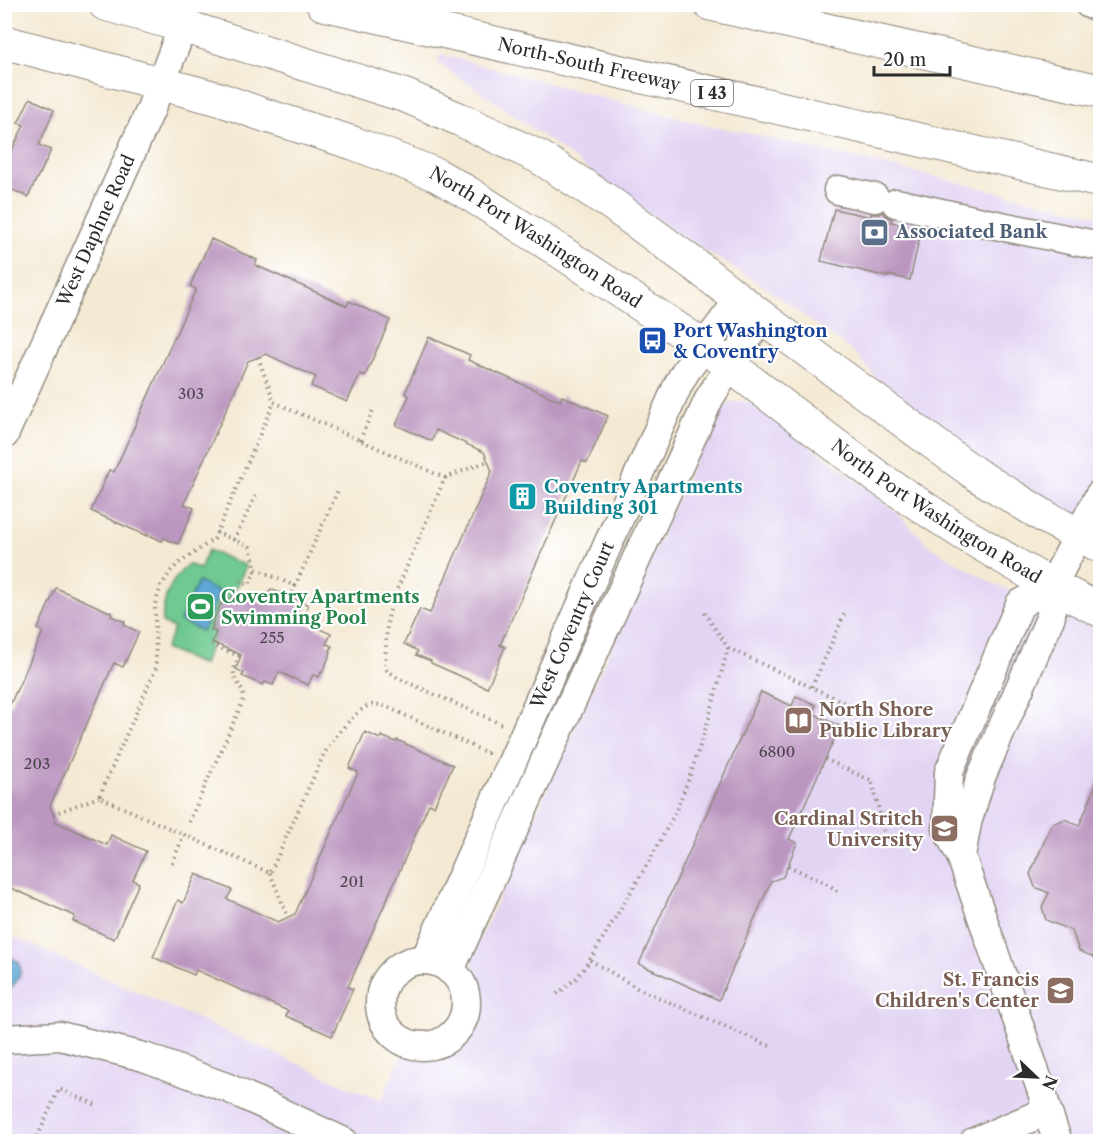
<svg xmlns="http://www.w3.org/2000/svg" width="1105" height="1146" viewBox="0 0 1105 1146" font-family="'Libre Caslon Text',serif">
	<rect width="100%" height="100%" fill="#fff"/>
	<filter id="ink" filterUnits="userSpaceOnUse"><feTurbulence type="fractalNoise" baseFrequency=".0167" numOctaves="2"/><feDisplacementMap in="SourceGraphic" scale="12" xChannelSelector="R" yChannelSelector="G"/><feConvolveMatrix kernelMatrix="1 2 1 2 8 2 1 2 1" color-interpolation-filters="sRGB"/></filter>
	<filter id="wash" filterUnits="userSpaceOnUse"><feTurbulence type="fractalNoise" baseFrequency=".008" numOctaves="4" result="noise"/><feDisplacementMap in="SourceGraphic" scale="24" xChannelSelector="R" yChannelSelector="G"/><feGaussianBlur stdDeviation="1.35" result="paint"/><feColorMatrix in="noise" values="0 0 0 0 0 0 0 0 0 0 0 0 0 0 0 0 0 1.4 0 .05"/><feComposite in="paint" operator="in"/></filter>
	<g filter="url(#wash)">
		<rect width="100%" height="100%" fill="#f4e9d3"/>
		<g fill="#e2d4f3">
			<path d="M440 54 704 125 757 135 1100 216V528L1063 509 984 462 888 393 856 354 762 285 671 230 520 119 438 63Z"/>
			<path d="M740 401 751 402 885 501 931 547 992 583 1100 630V1141L5 1142V933L381 1101 402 1054 413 1057 428 1058 436 1056 444 1053 461 1042 468 1035 476 1014 478 1001 476 990 471 975V964L474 953 711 424 719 409 732 402Z"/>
		</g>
		<path fill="#6fc991" stroke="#4d7a5e" stroke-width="1.5" d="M208 550 246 566 230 601 226 599 223 604H221L211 630 216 632 203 665 165 649 174 628 162 623C163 596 169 583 188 564L200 569Z"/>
		<g fill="#5da9d5" stroke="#446a80" stroke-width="1.5">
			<path d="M198 582 220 592 202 631 180 621Z"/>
			<path d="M5 954 19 962C24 975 16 985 5 991Z"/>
		</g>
		<g id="blocks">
			<g fill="#bb96c0">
				<path d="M30 98 54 110 39 145 51 150 40 174H39L28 197 4 186V167L24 125 18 123Z"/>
				<path d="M834 209 871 217V214H879L883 212 885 215 892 219 891 222 912 227 911 229 921 231 910 280 888 275V277L821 261Z"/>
				<path d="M211 239 257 260 255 265 347 306 349 301 390 320 365 376 360 374 347 402 311 386 316 377 266 354 248 361 184 504 194 508 178 544 164 538 162 541 147 534V536L91 511 109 470 114 472 196 289 190 286Z"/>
				<path d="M429 337 470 355 468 360 560 401 562 396 608 416 587 463 582 461 500 645 505 647 487 688 431 663V661L416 655 418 651 404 644 420 609 430 613 492 471 484 452 436 430 432 441 396 425 409 396 405 393Z"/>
				<path d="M56 588 112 613 111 616 125 622 124 625 139 632 123 667 114 663 50 806 56 822 107 845 111 835 146 851 133 880 139 883 114 939 73 921 75 916 4 885V718L43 632 38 629Z"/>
				<path d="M271 589 280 593 281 592 308 605 302 621 331 634 326 644 332 646 330 651 331 652 322 673 321 672 319 677 313 675 308 685 279 672 273 685 265 682 263 685 242 676 244 673 236 669 241 655 212 642 216 632 211 630 213 625 212 624 221 603 223 604 226 599 230 601 235 591 264 604Z"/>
				<path d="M761 692 792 706 796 696 816 705 812 713 840 726 789 839 797 843 783 877 771 881 719 1000 639 964Z"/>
				<path d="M365 732 380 739 381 736 396 742 397 740 453 765 434 806 429 804 348 987 353 989 332 1036 286 1016 288 1011 196 970 194 975 153 957 178 900 183 903 196 874 232 890 227 899 278 922 295 914 358 772 349 768Z"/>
				<path d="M1100 776H1101V960L1079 951 1072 931 1046 920 1042 907 1049 893 1035 887 1030 874 1052 824 1065 819 1079 826Z"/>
			</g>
		</g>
	</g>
	<g filter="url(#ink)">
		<use href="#blocks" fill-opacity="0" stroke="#908a7f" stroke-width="1.5"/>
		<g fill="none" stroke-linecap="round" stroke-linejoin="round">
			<defs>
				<g id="minor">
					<path d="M1089 4 1100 7"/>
					<path d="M838 190 875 198"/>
					<path d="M896 203 986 223 1100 246"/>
					<path id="s1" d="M4 435 150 111 183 26"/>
					<path d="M1052 586 1020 604 949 772 947 829 961 856 1042 1092 1047 1111 1058 1142"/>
					<path d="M961 856 967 823 981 777 1051 616 1052 586 1100 494"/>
					<path id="s2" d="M425 960 678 385 685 372 739 300"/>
					<circle cx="423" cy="1003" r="43"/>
					<path d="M450 970 710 397 761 317"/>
					<path d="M4 1039 60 1036 144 1057 228 1088 344 1142"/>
					<path d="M974 1142 1047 1111"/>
				</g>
				<g id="major">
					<path d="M105 4 183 26 406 96 461 120 539 157 609 202 699 268 768 322 977 475 1047 518 1100 546"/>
					<path id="s3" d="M4 42 219 99 261 114 353 143 437 175 468 193 555 248 705 347 879 478 964 534 1052 586 1100 610"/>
				</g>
				<g id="highway">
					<path id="s4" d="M323 4 1100 181"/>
					<path d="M710 4 1100 91"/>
				</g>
			</defs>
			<use href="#minor" stroke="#908a7f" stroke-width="31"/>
			<use href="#major" stroke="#908a7f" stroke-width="35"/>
			<use href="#highway" stroke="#908a7f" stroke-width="35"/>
			<g stroke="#908a7f" stroke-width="4" stroke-dasharray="1.5 4.5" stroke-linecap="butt">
				<path d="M258 357 274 402"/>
				<path d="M360 440 374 408"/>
				<path d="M445 478 488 461"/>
				<path d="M216 532 250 547 256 569 295 586 291 596"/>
				<path d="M234 540 256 495"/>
				<path d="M240 581 249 585 256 569"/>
				<path d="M295 586 339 488"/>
				<path d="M728 648 856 708"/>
				<path d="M812 687 846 611"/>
				<path d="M488 752 487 753 385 706C380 705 376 704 371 705 355 709 333 740 324 754L270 873 99 797 156 668 155 612V604L161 586 171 571 178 564 214 539 274 402 445 478 392 601 387 623 385 665 387 670 398 678 501 724"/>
				<path d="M825 759 872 781 884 831"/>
				<path d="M53 814 99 797"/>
				<path d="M189 822 244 699C240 676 227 683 239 656L211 644"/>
				<path d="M172 863 184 835"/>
				<path d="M788 866 826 883 840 893"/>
				<path d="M270 873 288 917"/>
				<path d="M590 960 637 988 772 1047"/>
				<path d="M557 994 577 978 590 960 651 858 674 815 690 776 709 718 728 648 704 612"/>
				<path d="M368 1137 378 1142"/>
				<path d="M35 1142 59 1089 99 1106"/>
			</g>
			<use href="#minor" stroke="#fff" stroke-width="28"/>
			<use href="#major" stroke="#fff" stroke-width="33"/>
			<use href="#highway" stroke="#fff" stroke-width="33"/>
		</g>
	</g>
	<defs>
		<symbol id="bank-square" viewBox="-11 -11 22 22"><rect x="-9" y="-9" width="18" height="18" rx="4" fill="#5c6f8a" stroke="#fff"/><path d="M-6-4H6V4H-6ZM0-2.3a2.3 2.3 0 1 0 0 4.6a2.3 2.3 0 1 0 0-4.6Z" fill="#fff"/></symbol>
		<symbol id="bus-square" viewBox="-11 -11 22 22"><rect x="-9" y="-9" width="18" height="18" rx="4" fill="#1a4fb4" stroke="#fff"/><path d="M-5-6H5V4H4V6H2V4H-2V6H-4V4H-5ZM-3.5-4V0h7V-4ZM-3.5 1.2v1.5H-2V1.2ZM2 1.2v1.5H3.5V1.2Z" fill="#fff"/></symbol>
		<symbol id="building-square" viewBox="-11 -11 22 22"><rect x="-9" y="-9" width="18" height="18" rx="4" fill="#0f9aa8" stroke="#fff"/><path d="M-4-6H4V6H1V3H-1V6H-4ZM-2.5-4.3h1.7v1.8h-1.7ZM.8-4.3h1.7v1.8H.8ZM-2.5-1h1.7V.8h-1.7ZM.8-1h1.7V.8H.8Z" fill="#fff"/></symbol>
		<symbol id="stadium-square" viewBox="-11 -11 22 22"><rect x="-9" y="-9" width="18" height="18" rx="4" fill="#2e9e5b" stroke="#fff"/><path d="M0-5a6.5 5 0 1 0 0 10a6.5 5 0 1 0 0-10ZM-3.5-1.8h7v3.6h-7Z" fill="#fff"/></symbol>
		<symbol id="library-square" viewBox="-11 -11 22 22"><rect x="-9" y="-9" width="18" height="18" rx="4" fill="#8d6e63" stroke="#fff"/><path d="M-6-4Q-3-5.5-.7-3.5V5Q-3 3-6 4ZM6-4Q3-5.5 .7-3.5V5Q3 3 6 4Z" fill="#fff"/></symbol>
		<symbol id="school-square" viewBox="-11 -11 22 22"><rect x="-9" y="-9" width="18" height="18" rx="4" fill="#8d6e63" stroke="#fff"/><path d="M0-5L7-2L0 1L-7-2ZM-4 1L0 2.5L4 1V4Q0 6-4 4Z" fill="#fff"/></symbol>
	</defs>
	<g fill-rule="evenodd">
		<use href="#bank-square" x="858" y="216" width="33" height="33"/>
		<use href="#bus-square" x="636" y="324" width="33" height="33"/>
		<use href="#building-square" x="506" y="480" width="33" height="33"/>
		<use href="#stadium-square" x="184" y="590" width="33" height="33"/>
		<use href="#library-square" x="782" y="704" width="33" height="33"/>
		<use href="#school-square" x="928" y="812" width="33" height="33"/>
		<use href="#school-square" x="1044" y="974" width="33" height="33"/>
	</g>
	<g text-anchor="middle" stroke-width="4.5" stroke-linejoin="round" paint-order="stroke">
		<g font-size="15" fill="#4f4650">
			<text x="191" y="399">303</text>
			<text x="272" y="643">255</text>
			<text x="777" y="757">6800</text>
			<text x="37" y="769">203</text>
			<text x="352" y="887">201</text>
		</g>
		<rect fill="#fff" stroke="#6b6b6b" stroke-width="1.5" x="691" y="80" width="42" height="26" rx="4.5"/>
		<g font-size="16" font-weight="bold" fill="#2b2b2b">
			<text x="712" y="99">I 43</text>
		</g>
		<g font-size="18" fill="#2b2b2b" stroke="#fff">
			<text dy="6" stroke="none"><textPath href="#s4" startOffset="273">North-South Freeway</textPath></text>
			<text dy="6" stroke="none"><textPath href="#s1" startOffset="224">West Daphne Road</textPath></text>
			<text dy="6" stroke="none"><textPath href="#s3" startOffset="570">North Port Washington Road</textPath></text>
			<text dy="6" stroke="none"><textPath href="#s3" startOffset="1056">North Port Washington Road</textPath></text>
			<text dy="6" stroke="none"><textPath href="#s2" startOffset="366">West Coventry Court</textPath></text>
		</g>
		<g font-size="18" font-weight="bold" fill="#4e5e75" stroke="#fff" text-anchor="start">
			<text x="896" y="238">Associated Bank</text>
		</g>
		<g font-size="18" font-weight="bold" fill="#164399" stroke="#fff" text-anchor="start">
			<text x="673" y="337">Port Washington<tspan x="673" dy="21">&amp; Coventry</tspan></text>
		</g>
		<g font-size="18" font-weight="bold" fill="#0d838f" stroke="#fff" text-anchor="start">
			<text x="544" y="493">Coventry Apartments<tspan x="544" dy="21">Building 301</tspan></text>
		</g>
		<g font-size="18" font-weight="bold" fill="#27864d" stroke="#fff" text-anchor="start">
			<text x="221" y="603">Coventry Apartments<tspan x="221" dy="21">Swimming Pool</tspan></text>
		</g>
		<g font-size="18" font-weight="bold" fill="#785e54" stroke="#fff" text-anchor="end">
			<text x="819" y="716" text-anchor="start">North Shore<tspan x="819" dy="21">Public Library</tspan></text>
			<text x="923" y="825">Cardinal Stritch<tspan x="923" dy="21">University</tspan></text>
			<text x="1039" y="986">St. Francis<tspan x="1039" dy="21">Children's Center</tspan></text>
		</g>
	</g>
	<rect width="1105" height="1146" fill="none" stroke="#fff" stroke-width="24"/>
	<g transform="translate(1036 1077) rotate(113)" stroke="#ffffff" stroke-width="4.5" paint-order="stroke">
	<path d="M0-4.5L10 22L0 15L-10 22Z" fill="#2b2b2b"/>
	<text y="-9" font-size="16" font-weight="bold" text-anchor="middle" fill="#2b2b2b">N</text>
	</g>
	<path d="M874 66v9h76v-9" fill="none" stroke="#2b2b2b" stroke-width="3"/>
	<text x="883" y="66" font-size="18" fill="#2b2b2b" stroke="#ffffff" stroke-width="4.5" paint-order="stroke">20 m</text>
</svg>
